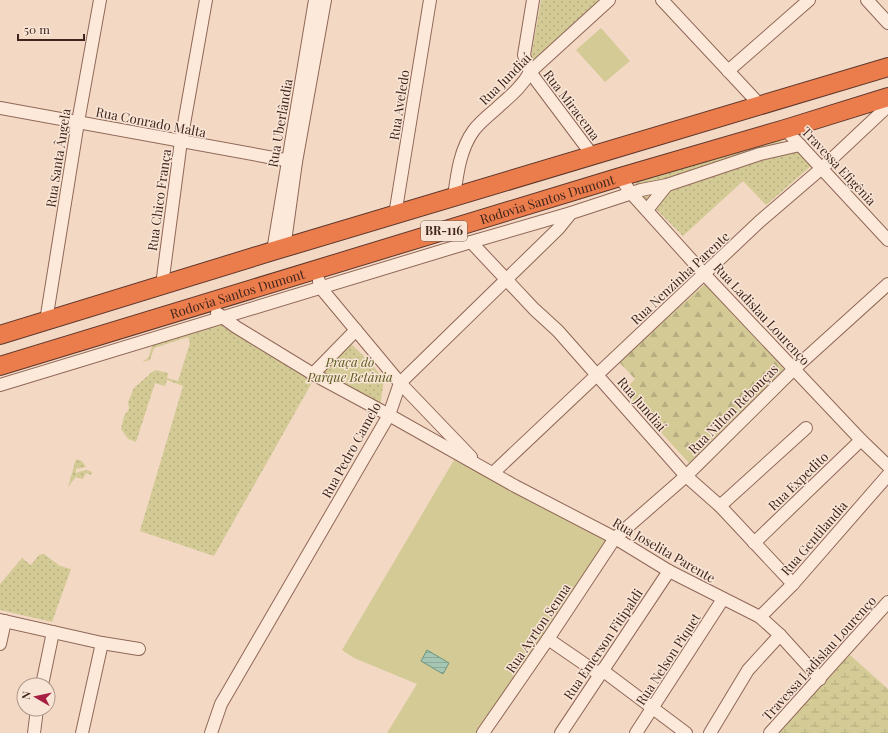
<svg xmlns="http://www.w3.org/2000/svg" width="888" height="733" viewBox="0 0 888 733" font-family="'Playfair Display',serif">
	<defs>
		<pattern id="grass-dots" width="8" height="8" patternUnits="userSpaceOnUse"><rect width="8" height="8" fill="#d3ca96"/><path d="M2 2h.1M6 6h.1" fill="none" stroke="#b6ad81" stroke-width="1.8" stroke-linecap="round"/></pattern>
		<pattern id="forest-firs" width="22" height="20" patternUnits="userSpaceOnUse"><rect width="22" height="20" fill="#d3ca96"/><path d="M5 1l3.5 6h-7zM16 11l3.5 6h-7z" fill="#b6ad81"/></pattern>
		<pattern id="wetland-marsh" width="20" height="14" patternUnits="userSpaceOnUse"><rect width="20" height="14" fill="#d3ca96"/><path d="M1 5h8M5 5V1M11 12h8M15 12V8" fill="none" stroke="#b6ad81"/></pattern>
		<pattern id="water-rules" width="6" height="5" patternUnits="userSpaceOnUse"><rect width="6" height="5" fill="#a6c6b4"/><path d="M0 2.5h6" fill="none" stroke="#90aa9a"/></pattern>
	</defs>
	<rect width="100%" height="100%" fill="#f3d9c4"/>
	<g fill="url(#grass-dots)">
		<path d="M541 0H598V1L533 61 531 58Z"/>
		<path d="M777 140 789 144 804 154 811 166 766 205 743 181 683 236 635 188 636 182Z"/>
		<path d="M218 325H221L314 379 214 556 140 531 183 386 167 380 165 386 155 383 136 442 128 439 121 429 124 416 129 409 128 402 134 388 152 372 156 370 168 373 167 378 178 381 190 343 188 337 154 348 150 360 142 362 148 358 153 344Z"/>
		<path d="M351 344 368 360 384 379 380 407 378 408 320 371Z"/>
		<path d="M76 459 82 461 86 467 76 469V473C82 471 89 468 92 473L91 475 86 473 83 479 76 477 68 487Z"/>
		<path d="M44 554 60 566 71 569 52 622 0 610V584L22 558 31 565 39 555Z"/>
	</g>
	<path fill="url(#forest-firs)" d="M706 283 784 369 689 463 623 391 635 379 619 362Z"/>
	<path fill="url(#wetland-marsh)" d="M850 655 888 689V733H776Z"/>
	<g fill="#d3ca96">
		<path d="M601 28 630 61 605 82 576 50Z"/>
		<path d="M341 356 371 373 361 391 331 374Z"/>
		<path d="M454 460 606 541 476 733H387L417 684 354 658 342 650Z"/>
	</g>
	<path fill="url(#water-rules)" stroke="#6c9680" d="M427 650 449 663 443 674 421 661Z"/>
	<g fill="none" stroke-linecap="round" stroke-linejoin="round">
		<defs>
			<g id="minor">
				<path d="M533 0 524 55 530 72 593 156"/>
				<path d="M662 0 761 106"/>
				<path d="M867 0 888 23"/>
				<path d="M728 71 809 0"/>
				<path d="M0 108 296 162"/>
				<path d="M785 129 888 240"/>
				<path d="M620 177 631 193 705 275 861 440 888 466"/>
				<path d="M454 197C457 174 460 149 474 130 480 122 489 115 497 108 509 97 522 87 530 72L609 0"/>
				<path d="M647 210 667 185"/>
				<path d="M395 215 430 0"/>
				<path d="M471 242 534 309 558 331 686 476 720 506 793 584"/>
				<path d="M284 249 296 162 325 0"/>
				<path d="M273 251 315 0"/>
				<path d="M319 281 320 287 400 383 471 457"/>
				<path d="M162 285 181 141 206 0"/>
				<path d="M217 313 236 327 313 374 389 415 515 486 615 538 669 571 760 617 780 635 820 679"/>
				<path d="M46 321 78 122 100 0"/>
				<path d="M313 374 356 330"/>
				<path d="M0 385 471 242 571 213 641 190 667 185 760 154 800 145"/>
				<path d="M493 473 759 222 822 168 888 106"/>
				<path d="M720 506 806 428"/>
				<path d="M754 543 861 440"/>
				<path d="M760 617 793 584 888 475"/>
				<path d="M0 620 102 643 139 649"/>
				<path d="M548 639 599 674"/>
				<path d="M0 644 5 621"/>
				<path d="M602 670 686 733"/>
				<path d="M42 685 53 632"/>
				<path d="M34 733 37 709"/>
				<path d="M82 733 102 643"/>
				<path d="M211 733 221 704 389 415 400 383 558 229 571 213"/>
				<path d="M483 733 548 639 615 538 686 476 794 369 888 284"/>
				<path d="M561 733 669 571"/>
				<path d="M636 733 723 599"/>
				<path d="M710 733 748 670 780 635"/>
				<path d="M770 733 888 602"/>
			</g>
			<g id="highway">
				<path d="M0 335 273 251 888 67"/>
				<path id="s1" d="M0 366 620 177 785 129 888 97"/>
			</g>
		</defs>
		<use href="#minor" stroke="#906758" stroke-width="14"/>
		<use href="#highway" stroke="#5e372c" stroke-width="20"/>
		<use href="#minor" stroke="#fce9d9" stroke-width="12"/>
		<use href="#highway" stroke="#eb7c4c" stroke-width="18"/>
	</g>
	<g text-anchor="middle" stroke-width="3" stroke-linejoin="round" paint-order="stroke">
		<rect fill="#f9e5d5" stroke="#775f54" stroke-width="1" x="421" y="221" width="46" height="20" rx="3"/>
		<g font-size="12" font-weight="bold" fill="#3f251d">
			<text x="444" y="235">BR-116</text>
		</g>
		<g font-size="13" fill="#3f251d" stroke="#f9e5d5">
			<text transform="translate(505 79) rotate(-45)" y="5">Rua Jundiaí</text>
			<text transform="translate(399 105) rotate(-81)" y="5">Rua Aveledo</text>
			<text transform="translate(572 105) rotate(53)" y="5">Rua Miracema</text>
			<text transform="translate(151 122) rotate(11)" y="5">Rua Conrado Malta</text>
			<text transform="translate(280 123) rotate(-80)" y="5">Rua Uberlândia</text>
			<text transform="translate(58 158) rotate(-81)" y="5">Rua Santa Ângela</text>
			<text transform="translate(839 166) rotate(47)" y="5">Travessa Efigênia</text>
			<text dy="5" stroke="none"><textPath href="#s1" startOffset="572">Rodovia Santos Dumont</textPath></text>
			<text transform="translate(159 200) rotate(-82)" y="5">Rua Chico França</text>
			<text transform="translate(680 278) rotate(-43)" y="5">Rua Nenzinha Parente</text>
			<text dy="5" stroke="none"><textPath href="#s1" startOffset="248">Rodovia Santos Dumont</textPath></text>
			<text transform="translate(762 314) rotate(47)" y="5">Rua Ladislau Lourenço</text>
			<text transform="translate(642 404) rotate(49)" y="5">Rua Jundiaí</text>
			<text transform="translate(733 409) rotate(-45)" y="5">Rua Nilton Rebouças</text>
			<text transform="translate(351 450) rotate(-61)" y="5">Rua Pedro Camelo</text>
			<text transform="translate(798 481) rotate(-44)" y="5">Rua Expedito</text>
			<text transform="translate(814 538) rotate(-49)" y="5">Rua Gentilandia</text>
			<text transform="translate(664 550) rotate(30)" y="5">Rua Joselita Parente</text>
			<text transform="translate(538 628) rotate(-56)" y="5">Rua Ayrton Senna</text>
			<text transform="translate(603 644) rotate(-56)" y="5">Rua Emerson Fitipaldi</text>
			<text transform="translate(819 658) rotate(-48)" y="5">Travessa Ladislau Lourenço</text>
			<text transform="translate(668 659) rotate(-57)" y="5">Rua Nelson Piquet</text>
		</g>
		<g font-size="13" font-style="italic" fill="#5e5d22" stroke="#f9e5d5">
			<text x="350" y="367">Praça do<tspan x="350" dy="15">Parque Betânia</tspan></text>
		</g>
	</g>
	<g transform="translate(36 697) rotate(279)"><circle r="19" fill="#f9e5d5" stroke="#af988b"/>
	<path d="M0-3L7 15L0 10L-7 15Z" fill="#a72044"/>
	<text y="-6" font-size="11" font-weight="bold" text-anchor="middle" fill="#3f251d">N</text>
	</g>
	<path d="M18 34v6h66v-6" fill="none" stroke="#3f251d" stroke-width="2"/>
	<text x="24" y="34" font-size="12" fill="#3f251d" stroke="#f9e5d5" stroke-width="3" paint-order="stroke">50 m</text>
</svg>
